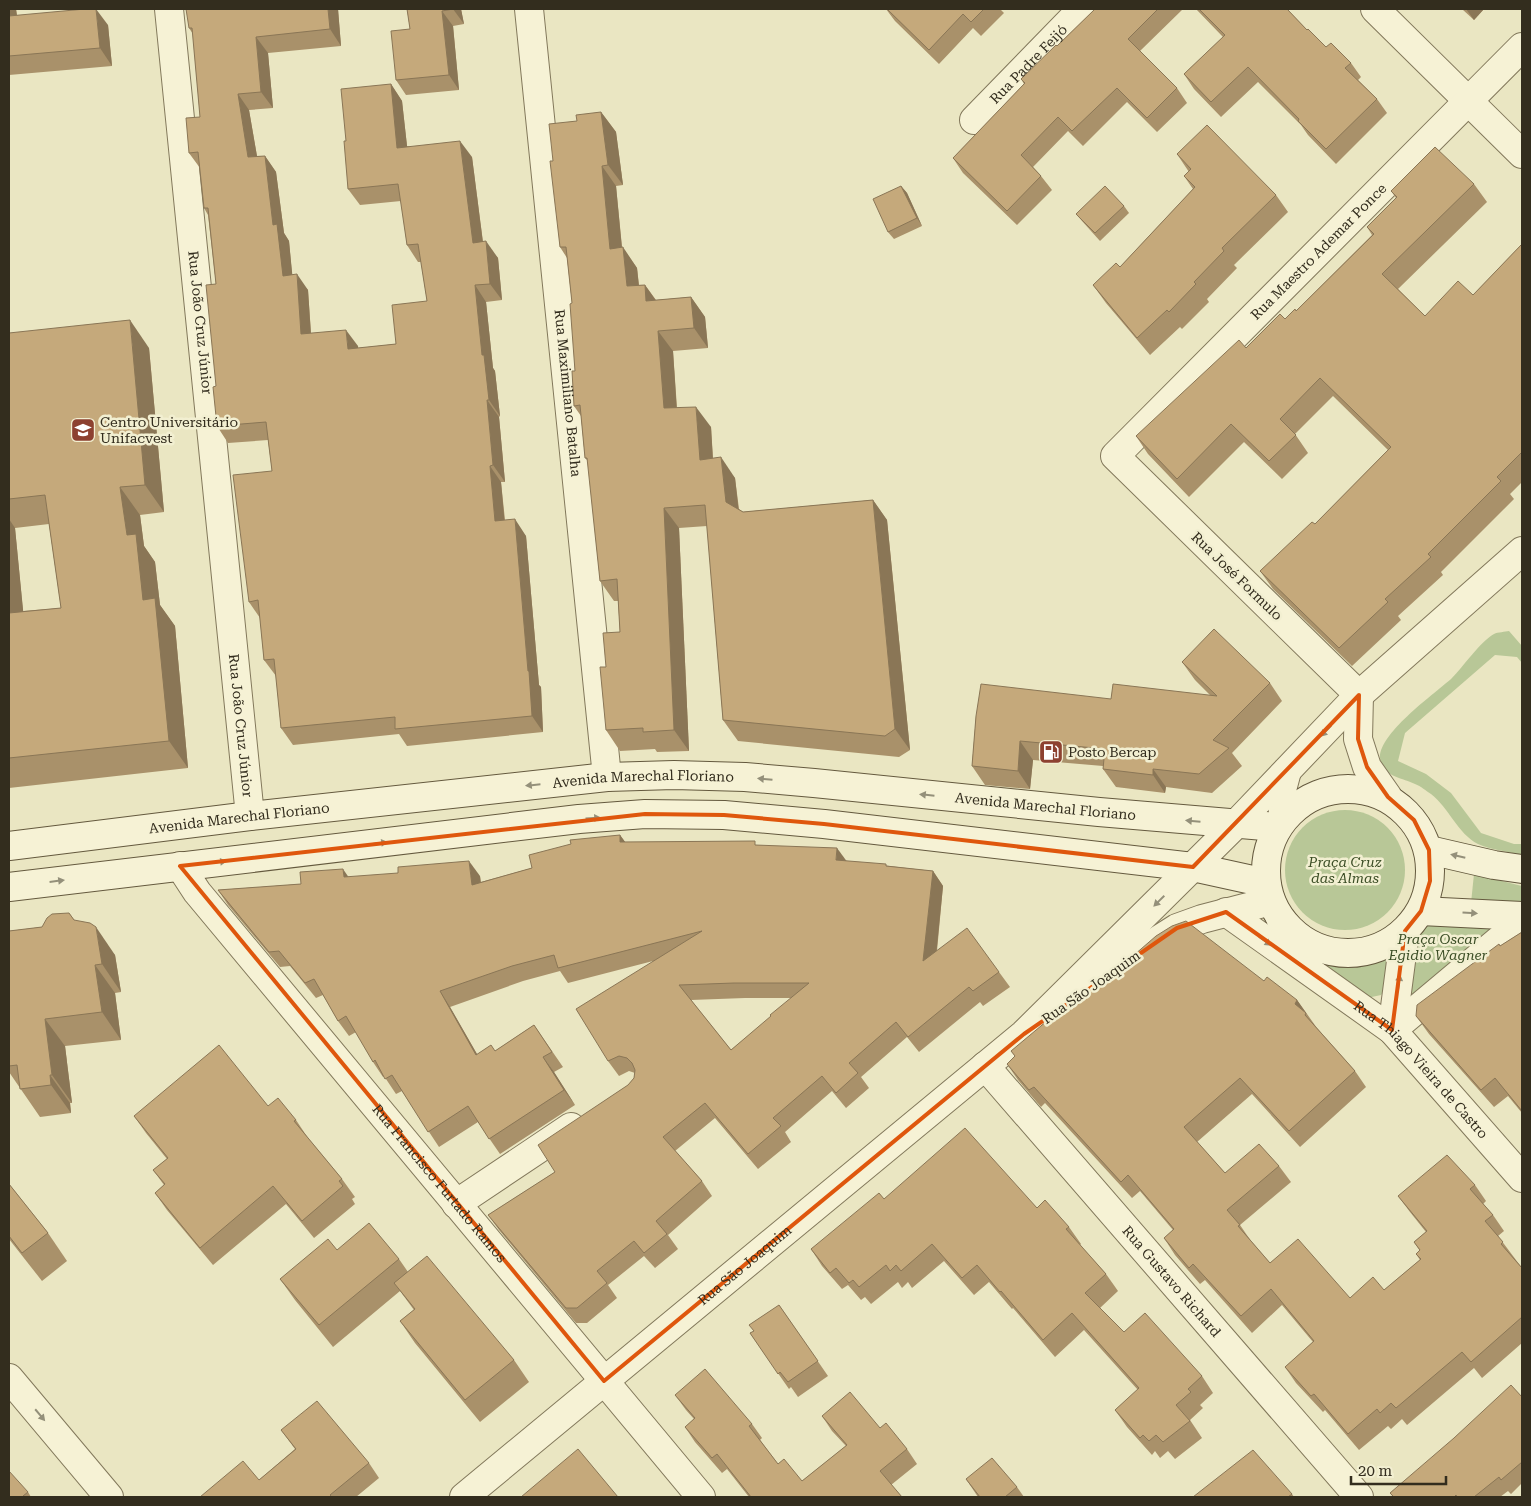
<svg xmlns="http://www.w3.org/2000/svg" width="1531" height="1506" viewBox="0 0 1531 1506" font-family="'Roboto Serif',serif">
	<rect width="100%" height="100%" fill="#eae6c2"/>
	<g fill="#b8c797">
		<path d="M1509 631 1522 646V663L1517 657 1495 655 1405 733 1398 761 1426 774 1451 793 1481 833 1514 844H1522V855C1510 852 1488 849 1478 844 1458 834 1449 808 1431 794 1426 791 1421 786 1415 784 1403 778 1386 777 1381 763 1371 738 1436 693 1452 678 1463 667 1481 641 1494 634 1498 632 1505 632 1509 631Z"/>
		<circle cx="1345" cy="870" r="60"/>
		<path d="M1474 874 1522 886V902L1471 903Z"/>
		<path d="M1421 911 1522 916 1392 1030 1405 931Z"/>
		<path d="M1392 955 1390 982 1381 995 1367 998 1311 963 1355 968Z"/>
	</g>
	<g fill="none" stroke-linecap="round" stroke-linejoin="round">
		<defs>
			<g id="minor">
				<path id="s1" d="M169 9 250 816"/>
				<path id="s2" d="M529 9 607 777"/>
				<path d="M1375 9 1522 154"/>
				<path id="s3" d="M974 120 1082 9"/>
				<path id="s4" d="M1359 695 1115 456 1522 47"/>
				<path d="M1359 695 1358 739 1367 767 1388 797"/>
				<path d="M1283 819 1282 790 1287 771"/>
				<path d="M1235 825 1359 695 1522 551"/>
				<path id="s5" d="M180 866 197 892 701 1497"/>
				<path id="s6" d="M1226 912 1392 1030 1522 1178"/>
				<path d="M1280 918 1307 967"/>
				<path d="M1392 1030 1522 921"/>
				<path d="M1392 1030 1405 931"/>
				<path id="s7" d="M985 1066 1359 1497"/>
				<path d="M456 1204 571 1127"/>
				<path d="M9 1378 109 1497"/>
			</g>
			<g id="tertiary">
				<path d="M1089 988 1158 940 1177 928 1202 919 1271 901"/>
				<path id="s8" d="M464 1497 1024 1034 1235 825"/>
			</g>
			<g id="secondary">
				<circle cx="1348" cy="871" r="82"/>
				<path id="s9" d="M9 846 250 816 607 777 674 775 745 777 814 783 1099 812 1277 827"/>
				<path d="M1429 850 1494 865 1522 869"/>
				<path d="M9 887 579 819 645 814 724 815 824 824 1193 867 1266 883"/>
				<path d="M1421 911 1522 916"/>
			</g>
		</defs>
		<use href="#minor" stroke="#82785b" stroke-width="30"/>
		<use href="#tertiary" stroke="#82785b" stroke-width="30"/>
		<use href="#secondary" stroke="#64593e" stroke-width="30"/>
		<use href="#minor" stroke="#f6f2d5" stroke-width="28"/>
		<use href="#tertiary" stroke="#f6f2d5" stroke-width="28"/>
		<use href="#secondary" stroke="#f6f2d5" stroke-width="28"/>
	</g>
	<g fill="#a9916a" fill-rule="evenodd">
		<path d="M9 9H16L17 15 108 25 112 66 9 75Z"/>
		<path d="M338 9 341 46 268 53 273 108 249 110 257 156H265L276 172 284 233 289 241 292 274 308 290 311 333 358 346V348L396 344 427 301 421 262H418L407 245 401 201 360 205 348 189 346 141 391 84 402 101 407 146 472 157 483 242 498 258 502 300 486 302 493 368 495 371 500 416 499 417 505 482H501L505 520 526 536 539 685 541 687 543 732 407 746 399 734 293 745 281 728 276 676 264 660 260 618 249 602 272 471 268 440 228 443 217 426 216 386V284L208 215 204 208 200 168 189 153 200 117 193 34 189 28Z"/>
		<path d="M407 9H461L464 24 453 26 459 90 406 95 396 80 410 29Z"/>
		<path d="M886 9H1000L1004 13 981 36 973 28 939 64 895 21Z"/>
		<path d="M1095 9H1183L1140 51 1177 88 1187 103 1157 132 1127 102 1083 146 1068 131 1033 167 1041 176 1052 190 1017 225 963 173 953 158 1024 84 1021 79 1057 46Z"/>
		<path d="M1196 9H1287L1307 30 1326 47 1351 63 1361 77 1358 80 1377 99 1387 113 1336 164 1308 135 1301 125 1258 82 1221 117 1194 89 1184 74 1223 37Z"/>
		<path d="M1462 9H1484L1474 20Z"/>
		<path d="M601 112 616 132 623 185 616 186 622 247 637 268 639 285H645L656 300 691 297 705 317 708 348 673 351 677 408 711 427 713 458 735 478 739 509 743 512 873 500 887 520 910 750 899 757 738 741 723 720 707 526 679 528 689 751 657 752 655 749 620 751 606 730V667L620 632 618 601H614L600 581 588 461 585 458 581 416 574 406 575 371 572 303 567 258 560 247 553 161Z"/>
		<path d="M1177 154 1276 195 1288 212 1234 265 1237 268 1207 299 1209 302 1182 329 1180 327 1150 355 1106 303 1093 285 1120 267 1193 189 1184 176 1189 172Z"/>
		<path d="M1474 184 1487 202 1398 289 1425 316 1473 295 1522 244V482L1510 494 1514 499 1441 572 1443 575 1398 616 1401 620 1352 666 1273 589 1260 571 1315 524 1388 450 1333 396 1295 434 1308 453 1282 479 1244 442 1189 497 1148 454 1136 436 1246 348 1296 311 1372 235 1367 227 1396 198 1391 191Z"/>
		<path d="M901 186 907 193 922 226 894 239 888 232Z"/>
		<path d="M1124 206 1129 213 1100 241 1082 221 1076 214Z"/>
		<path d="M9 333 149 348 164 512 140 515 144 546 155 562 160 605 175 626 188 768 9 788ZM49 524 61 608 23 611 15 528Z"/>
		<path d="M1182 662 1270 683 1282 701 1232 753 1242 766 1212 793 1166 787 1165 793 1116 787 1103 769V766L1033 760 1030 789 985 785 972 766 976 716 1111 699 1210 695 1195 680Z"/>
		<path d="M620 835 625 842 758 845 846 861 933 871 943 886 937 951 999 972 1010 987 983 1006 980 1002 919 1052 907 1037 861 1077 869 1088 846 1108 832 1091 785 1132 791 1142 758 1169 715 1118 675 1151 702 1181 712 1196 668 1235 678 1249 655 1268 644 1256 608 1285 617 1298 587 1323H576L499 1230 488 1215 555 1172 634 1078 635 1073 629 1071 619 1076 608 1061 653 961 568 983 560 971 523 981 450 1007 477 1054 495 1051 534 1025 563 1067 554 1072 575 1105 500 1154 478 1122 439 1147 402 1091 396 1094 384 1076 383 1077 373 1062 356 1032 349 1036 338 1021 323 995 316 998 290 966 280 967 228 905 218 890 301 884 348 877 480 876 481 882 532 868ZM745 998H791L771 1017 731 1050 691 1000Z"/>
		<path d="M69 913 75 921 115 955 121 992 115 993 121 1040 65 1046 72 1103H70L71 1113 40 1117 9 1072V931L42 927Z"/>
		<path d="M1522 932V1113L1508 1096 1494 1107 1429 1034 1416 1016 1500 946Z"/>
		<path d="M1264 981 1297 1000 1317 1028 1355 1071 1366 1087 1300 1147 1252 1094 1197 1142 1225 1173 1279 1166 1291 1182 1240 1225 1251 1241 1270 1263 1350 1298 1384 1290 1420 1260 1416 1254 1420 1251 1414 1242 1426 1232 1410 1212 1398 1196 1475 1185 1486 1201 1483 1204 1493 1215 1504 1231 1498 1236 1522 1268V1343L1482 1378 1474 1368 1407 1425 1402 1419 1391 1429 1388 1426 1359 1450 1325 1410 1323 1412 1296 1383 1285 1367 1313 1342 1282 1305 1252 1333 1205 1280 1200 1284 1175 1255 1164 1238 1173 1230 1140 1191 1132 1198 1045 1103 1041 1107 1018 1080 1007 1064 1015 1056 1011 1051 1096 988Z"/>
		<path d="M268 1106 296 1120 308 1138 342 1179 355 1197 352 1199 355 1204 314 1238 286 1204 213 1265 167 1210 155 1193 164 1185 153 1170 167 1159 146 1133 134 1116Z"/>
		<path d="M9 1184 48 1233 67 1261 42 1281 9 1239Z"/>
		<path d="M884 1199 1037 1208 1069 1227 1081 1244 1080 1245 1106 1274 1118 1291 1100 1308 1124 1332 1202 1376 1213 1393 1200 1405 1203 1408 1190 1420 1202 1438 1175 1459 1168 1451 1160 1458 1155 1451 1152 1455 1127 1427 1115 1410 1138 1390 1084 1330 1055 1357 1013 1308 1012 1309 989 1282 974 1295 944 1261 912 1288 908 1282 902 1288 898 1282 871 1304 865 1297 861 1300 848 1285 842 1289 822 1266 811 1249Z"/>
		<path d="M337 1250 399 1259 408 1272 514 1360 529 1382 480 1422 415 1343 400 1321 414 1310 400 1291 333 1347 295 1300 280 1279Z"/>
		<path d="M779 1305 828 1376 798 1397 791 1387 789 1389 750 1333 754 1331Z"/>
		<path d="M675 1395 752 1424 762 1438 760 1440 778 1464 802 1481 846 1446 832 1431 822 1416 880 1428 907 1449 917 1464 891 1485 902 1497H749L727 1469 722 1473 695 1442 685 1427 694 1419 686 1410Z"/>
		<path d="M1522 1397V1483L1511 1494 1508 1491 1500 1497H1393L1390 1493Z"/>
		<path d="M281 1430 369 1463 379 1478 356 1497H200L259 1480 295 1449Z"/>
		<path d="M966 1479 1017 1487 1024 1497H978Z"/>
		<path d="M28 1492 31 1497H9Z"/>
		<path d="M1292 1494 1294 1497H1193Z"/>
	</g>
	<g fill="#8a7656">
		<path d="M9 9H16L19 34 9 20Z"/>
		<path d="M96 9 108 25 112 66 100 48Z"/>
		<path d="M328 9H338L341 46 330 29Z"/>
		<path d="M453 9H461L464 24Z"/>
		<path d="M1466 9H1484L1474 20Z"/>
		<path d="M442 11 453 26 459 90 449 75Z"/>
		<path d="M256 37 268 53 273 108 261 92Z"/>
		<path d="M391 84 402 101 409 164 397 148Z"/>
		<path d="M238 94 249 110 260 174 248 157Z"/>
		<path d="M601 112 616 132 623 185 608 165Z"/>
		<path d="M460 141 472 157 485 259 473 243Z"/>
		<path d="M265 156 276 172 284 233 289 241 294 292 283 276 273 225Z"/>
		<path d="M602 166 616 186 624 270 610 249Z"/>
		<path d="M901 186 907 193 922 226 917 218Z"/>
		<path d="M486 241 498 258 502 300 490 284Z"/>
		<path d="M623 247 637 268 641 307 627 286Z"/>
		<path d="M297 274 308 290 312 351 301 334Z"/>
		<path d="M475 285 486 302 493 368 495 371 500 416 489 400 482 355Z"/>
		<path d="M645 285 659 305 646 301Z"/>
		<path d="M691 297 705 317 708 348 694 328Z"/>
		<path d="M130 320 149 348 164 512 145 485Z"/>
		<path d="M346 330 358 346 360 366 348 349Z"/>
		<path d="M658 331 673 351 678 429 664 408Z"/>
		<path d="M487 400 499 417 505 482 493 465Z"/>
		<path d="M696 407 711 427 714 480 700 460Z"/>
		<path d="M721 457 735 478 740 523 726 502Z"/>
		<path d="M490 466 501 482 506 538 495 521Z"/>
		<path d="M120 487 140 515 144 546 155 562 160 605 175 626 188 768 169 741 127 535Z"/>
		<path d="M873 500 887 520 910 750 895 729Z"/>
		<path d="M664 508 679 528 689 751 674 730Z"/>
		<path d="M9 519 15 528 26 640 9 616Z"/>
		<path d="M515 519 526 536 539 685 541 687 543 732 532 716Z"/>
		<path d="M1020 741 1033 760 1030 789 1018 771Z"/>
		<path d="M1153 769 1166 787 1165 793 1153 775Z"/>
		<path d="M620 835 631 850 620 842Z"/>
		<path d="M837 848 848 863 836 860Z"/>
		<path d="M469 861 480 876 482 900 472 885Z"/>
		<path d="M343 869 354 885 344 877Z"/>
		<path d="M933 871 943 886 934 976 923 961Z"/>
		<path d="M96 927 115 955 121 992 102 964Z"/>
		<path d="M95 965 115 993 121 1040 102 1012Z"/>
		<path d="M440 991 450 1007 486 1070 476 1055Z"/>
		<path d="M1297 1000 1309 1017 1306 1013 1295 1004Z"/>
		<path d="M45 1019 65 1046 72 1103 52 1075Z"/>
		<path d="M543 1057 554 1072 575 1105 564 1090Z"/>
		<path d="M50 1075 70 1103 71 1113 51 1085Z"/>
	</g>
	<g fill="#c5a97b" stroke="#8a7656" fill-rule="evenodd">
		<path d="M85 9H96L100 48 9 56V16Z"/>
		<path d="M186 9H328L330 29 256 37 261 92 238 94 248 157 265 156 273 225 277 224 283 276 297 274 301 334 346 330 348 349 396 344 392 305 427 301 418 244 407 245 398 184 348 189 344 141H346L341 89 391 84 397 148 460 141 473 243 486 241 490 284 475 285 482 355H484L489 400H487L493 465 490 466 495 521 515 519 528 671H529L532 716 395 729V717L281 728 274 659 264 660 258 600 249 602 233 475 272 471 266 422 217 426 213 387 216 386 206 285 216 284 208 208H204L198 152 189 153 186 118 200 117 192 28H189Z"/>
		<path d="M407 9H453L442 11 449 75 396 80 391 31 410 29Z"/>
		<path d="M887 9H984L971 22 963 14 929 50Z"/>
		<path d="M1095 9H1158L1128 39 1177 88 1147 118 1117 88 1072 131 1058 117 1021 155 1041 176 1007 211 953 158 1025 83 1021 79 1056 45 1057 46Z"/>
		<path d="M1199 9H1287L1307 30 1308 29 1326 47 1331 43 1351 63 1345 68 1377 99 1326 149 1298 121 1299 119 1248 67 1211 102 1184 74 1225 35Z"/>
		<path d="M601 112 608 165 602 166 610 249 623 247 627 286 645 285 646 301 691 297 694 328 658 331 664 408 696 407 700 460 721 457 726 502 743 512 873 500 895 729 885 736 723 720 705 505 664 508 674 730 643 732V728L606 730 600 667H606L603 633 620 632 617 579 600 581 587 458H585L580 405 574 406 572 371H575L570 304 572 303 566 247H560L550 161H553L549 124 577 121 576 115Z"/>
		<path d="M1207 125 1276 195 1222 248 1224 251 1194 282 1196 284 1169 312 1167 310 1137 338 1093 285 1116 263 1120 267 1195 187 1184 176 1191 169 1177 154Z"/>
		<path d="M1435 147 1474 184 1382 274 1425 316 1458 281 1473 295 1522 244V452L1497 477 1501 481 1428 554 1431 557 1385 599 1388 602 1339 648 1260 571 1312 522 1315 524 1391 447 1320 378 1280 419 1296 435 1269 461 1231 424 1177 479 1136 436 1239 340 1246 348 1280 314 1285 319 1295 309 1296 311 1374 234 1367 227 1397 197 1391 191Z"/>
		<path d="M901 186 917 218 888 232 873 199Z"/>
		<path d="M1105 186 1124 206 1095 233 1076 214Z"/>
		<path d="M130 320 145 485 120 487 127 535 136 534 143 600 155 598 169 741 9 758V613L61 608 45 495 9 499V333Z"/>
		<path d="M1214 629 1270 683 1213 740 1229 748 1199 774 1153 769V775L1103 769 1105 749 1020 741 1018 771 972 766 976 716 981 684 1111 699 1113 684 1217 696 1182 662Z"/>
		<path d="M620 835V842L755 841V845L837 848 836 860 886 864V866L933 871 923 961 967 928 999 972 973 991 969 987 908 1037 896 1022 849 1063 858 1073 836 1093 822 1076 773 1118 781 1126 748 1154 705 1103 663 1137 702 1181 656 1221 667 1234 644 1253 634 1241 597 1271 607 1283 577 1308H566L488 1215 555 1172 538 1145 628 1085 634 1078 635 1070 632 1063 627 1058 619 1056 608 1061 576 1009 702 931 558 968 554 955 512 966 440 991 476 1055 491 1045 495 1051 534 1025 552 1052 543 1057 564 1090 489 1139 468 1106 428 1132 392 1075 385 1079 375 1060 373 1062 346 1016 338 1021 314 979 305 983 279 951 269 952 218 890 301 884 300 872 343 869 344 877 398 873V867L469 861 472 885 532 868 529 855 571 844 570 840ZM734 983H809L770 1015 771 1016 731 1050 679 985Z"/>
		<path d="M69 913 74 920 90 923 96 927 102 964 95 965 102 1012 45 1019 52 1075H50L51 1085 20 1089 17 1065 9 1066V931L42 927 47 918 52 914Z"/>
		<path d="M1186 921 1264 981 1267 977 1297 1000 1295 1004 1306 1013 1305 1015 1355 1071 1289 1131 1240 1078 1184 1127 1225 1173 1259 1144 1279 1166 1227 1210 1240 1225 1238 1226 1270 1263 1298 1239 1350 1298 1373 1277 1384 1290 1421 1259 1416 1254 1420 1250 1414 1242 1427 1231 1398 1196 1447 1155 1475 1185 1470 1189 1493 1215 1485 1221 1503 1242 1501 1244 1522 1268V1317L1471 1362 1462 1352 1396 1408 1391 1403 1380 1413 1377 1409 1348 1434 1314 1394 1311 1396 1285 1367 1314 1341 1271 1289 1241 1316 1193 1264 1189 1268 1164 1238 1174 1229 1128 1175 1121 1182 1034 1087 1029 1090 1007 1064 1015 1056 1011 1051 1066 1005 1069 1008 1094 985 1096 988 1156 936 1172 926Z"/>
		<path d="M1522 932V1111L1495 1078 1481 1090 1416 1016 1417 1005 1499 944 1500 946Z"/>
		<path d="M219 1045 268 1106 278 1098 296 1120 294 1121 342 1179 339 1181 343 1186 302 1221 273 1186 200 1248 155 1193 165 1184 153 1170 168 1158 134 1116Z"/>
		<path d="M965 1128 1037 1208 1045 1200 1069 1227 1066 1229 1106 1274 1085 1293 1124 1332 1145 1313 1202 1376 1188 1389 1191 1392 1176 1405 1190 1421 1163 1442 1156 1435 1149 1441 1143 1435 1140 1438 1115 1410 1139 1388 1072 1313 1043 1340 1001 1291 1000 1292 977 1265 962 1278 932 1244 901 1271 896 1265 890 1271 886 1265 859 1287 853 1280 849 1283 836 1268 830 1273 811 1249 879 1193 884 1199Z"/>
		<path d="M9 1184 48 1233 22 1253 9 1236Z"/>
		<path d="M369 1223 399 1259 319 1325 280 1279 328 1239 337 1250Z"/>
		<path d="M427 1256 514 1360 465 1400 400 1321 415 1309 394 1283Z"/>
		<path d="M779 1305 818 1361 788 1382 780 1372 778 1374 750 1333 754 1331 749 1325Z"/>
		<path d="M705 1369 752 1424 749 1426 778 1464 784 1459 802 1481 847 1445 822 1416 850 1392 880 1428 886 1423 907 1449 880 1471 902 1497H751L717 1454 712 1458 685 1427 695 1418 675 1395Z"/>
		<path d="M1511 1385 1522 1397V1462L1501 1480 1499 1477 1474 1497H1457L1456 1495 1454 1497H1394L1390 1493 1454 1438Z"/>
		<path d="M317 1401 369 1463 330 1495 332 1497H200L243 1461 259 1480 296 1449 281 1430Z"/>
		<path d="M578 1449 618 1497H521Z"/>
		<path d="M1253 1450 1292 1494 1288 1497H1193Z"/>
		<path d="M992 1458 1017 1487 1005 1497H980L966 1479Z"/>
		<path d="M9 1471 28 1492 23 1496 24 1497H9Z"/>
	</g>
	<defs><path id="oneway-solid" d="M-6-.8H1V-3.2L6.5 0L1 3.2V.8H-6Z" transform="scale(1.25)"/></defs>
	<g fill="#94907a">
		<use href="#oneway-solid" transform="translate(1326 731) rotate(134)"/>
		<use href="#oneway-solid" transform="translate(765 779) rotate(-175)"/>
		<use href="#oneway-solid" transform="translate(533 785) rotate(174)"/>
		<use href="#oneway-solid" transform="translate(927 795) rotate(-174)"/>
		<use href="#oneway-solid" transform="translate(593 818) rotate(-4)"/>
		<use href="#oneway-solid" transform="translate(1193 821) rotate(-175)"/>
		<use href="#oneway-solid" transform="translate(380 843) rotate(-7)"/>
		<use href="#oneway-solid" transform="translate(1458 856) rotate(-167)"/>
		<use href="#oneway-solid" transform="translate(219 862) rotate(-7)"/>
		<use href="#oneway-solid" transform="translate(57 881) rotate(-7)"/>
		<use href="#oneway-solid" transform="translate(1159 901) rotate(135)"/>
		<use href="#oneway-solid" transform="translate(1470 913) rotate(4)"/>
		<use href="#oneway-solid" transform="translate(1265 941) rotate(36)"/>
		<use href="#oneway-solid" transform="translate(1399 982) rotate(-83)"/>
		<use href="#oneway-solid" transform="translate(40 1415) rotate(50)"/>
	</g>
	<path fill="none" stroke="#df570d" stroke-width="4" stroke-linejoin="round" d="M1359 695 1358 739 1367 767 1388 797 1414 820 1429 850 1430 881 1421 911 1405 931 1392 1030 1226 912 1177 928 1024 1034 604 1381 180 866 645 814 724 815 824 824 1193 867Z"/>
	<defs>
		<symbol id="university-square" viewBox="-11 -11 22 22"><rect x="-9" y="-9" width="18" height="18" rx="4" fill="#8d4130" stroke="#f2efd1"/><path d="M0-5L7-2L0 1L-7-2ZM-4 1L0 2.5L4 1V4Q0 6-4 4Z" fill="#fff"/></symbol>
		<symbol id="fuel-square" viewBox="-11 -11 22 22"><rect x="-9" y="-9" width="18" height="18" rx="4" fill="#8d4130" stroke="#f2efd1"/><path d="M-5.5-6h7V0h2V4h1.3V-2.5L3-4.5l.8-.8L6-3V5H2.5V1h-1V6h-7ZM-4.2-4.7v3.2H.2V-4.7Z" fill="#fff"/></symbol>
	</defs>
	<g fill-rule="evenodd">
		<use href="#university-square" x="69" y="416" width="28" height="28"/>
		<use href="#fuel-square" x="1037" y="738" width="28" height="28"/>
	</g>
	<g text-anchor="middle" stroke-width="5" stroke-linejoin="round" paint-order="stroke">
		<g font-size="14" fill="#332d1e" stroke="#f2efd1">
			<text dy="5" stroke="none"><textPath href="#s3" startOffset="78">Rua Padre Feijó</textPath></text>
			<text dy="5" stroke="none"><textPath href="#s4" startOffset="630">Rua Maestro Ademar Ponce</textPath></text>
			<text dy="5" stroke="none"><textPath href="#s1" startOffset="315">Rua João Cruz Júnior</textPath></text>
			<text dy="5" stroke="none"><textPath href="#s2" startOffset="386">Rua Maximiliano Batalha</textPath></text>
			<text transform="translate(1237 576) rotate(44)" y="5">Rua José Formulo</text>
			<text dy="5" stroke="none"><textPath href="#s1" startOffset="720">Rua João Cruz Júnior</textPath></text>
			<text dy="5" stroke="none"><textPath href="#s9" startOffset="638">Avenida Marechal Floriano</textPath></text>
			<text dy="5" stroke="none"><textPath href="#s9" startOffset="1042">Avenida Marechal Floriano</textPath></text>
			<text dy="5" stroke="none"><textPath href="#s9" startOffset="232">Avenida Marechal Floriano</textPath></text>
			<text transform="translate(1091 987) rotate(-35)" y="5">Rua São Joaquim</text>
			<text dy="5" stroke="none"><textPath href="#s6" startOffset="252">Rua Thiago Vieira de Castro</textPath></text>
			<text dy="5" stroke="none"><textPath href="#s5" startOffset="410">Rua Francisco Furtado Ramos</textPath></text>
			<text dy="5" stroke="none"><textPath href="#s8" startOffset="364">Rua São Joaquim</textPath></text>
			<text dy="5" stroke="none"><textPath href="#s7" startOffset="285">Rua Gustavo Richard</textPath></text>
		</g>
		<g font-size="14" fill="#332d1e" stroke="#f2efd1" text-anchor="start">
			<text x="100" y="427">Centro Universitário<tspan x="100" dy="16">Unifacvest</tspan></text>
			<text x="1068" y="757">Posto Bercap</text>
		</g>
		<g font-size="14" font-style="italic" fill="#3c4e26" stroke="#f2efd1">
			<text x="1345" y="867">Praça Cruz<tspan x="1345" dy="16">das Almas</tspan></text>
			<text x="1438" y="944">Praça Oscar<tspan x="1438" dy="16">Egidio Wagner</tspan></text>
		</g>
	</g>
	<rect width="1531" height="1506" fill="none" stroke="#332d1e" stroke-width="20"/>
	<path d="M1351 1476v8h95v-8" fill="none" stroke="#332d1e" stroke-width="2.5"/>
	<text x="1358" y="1476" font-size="15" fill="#332d1e" stroke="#f2efd1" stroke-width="4" paint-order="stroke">20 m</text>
</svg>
